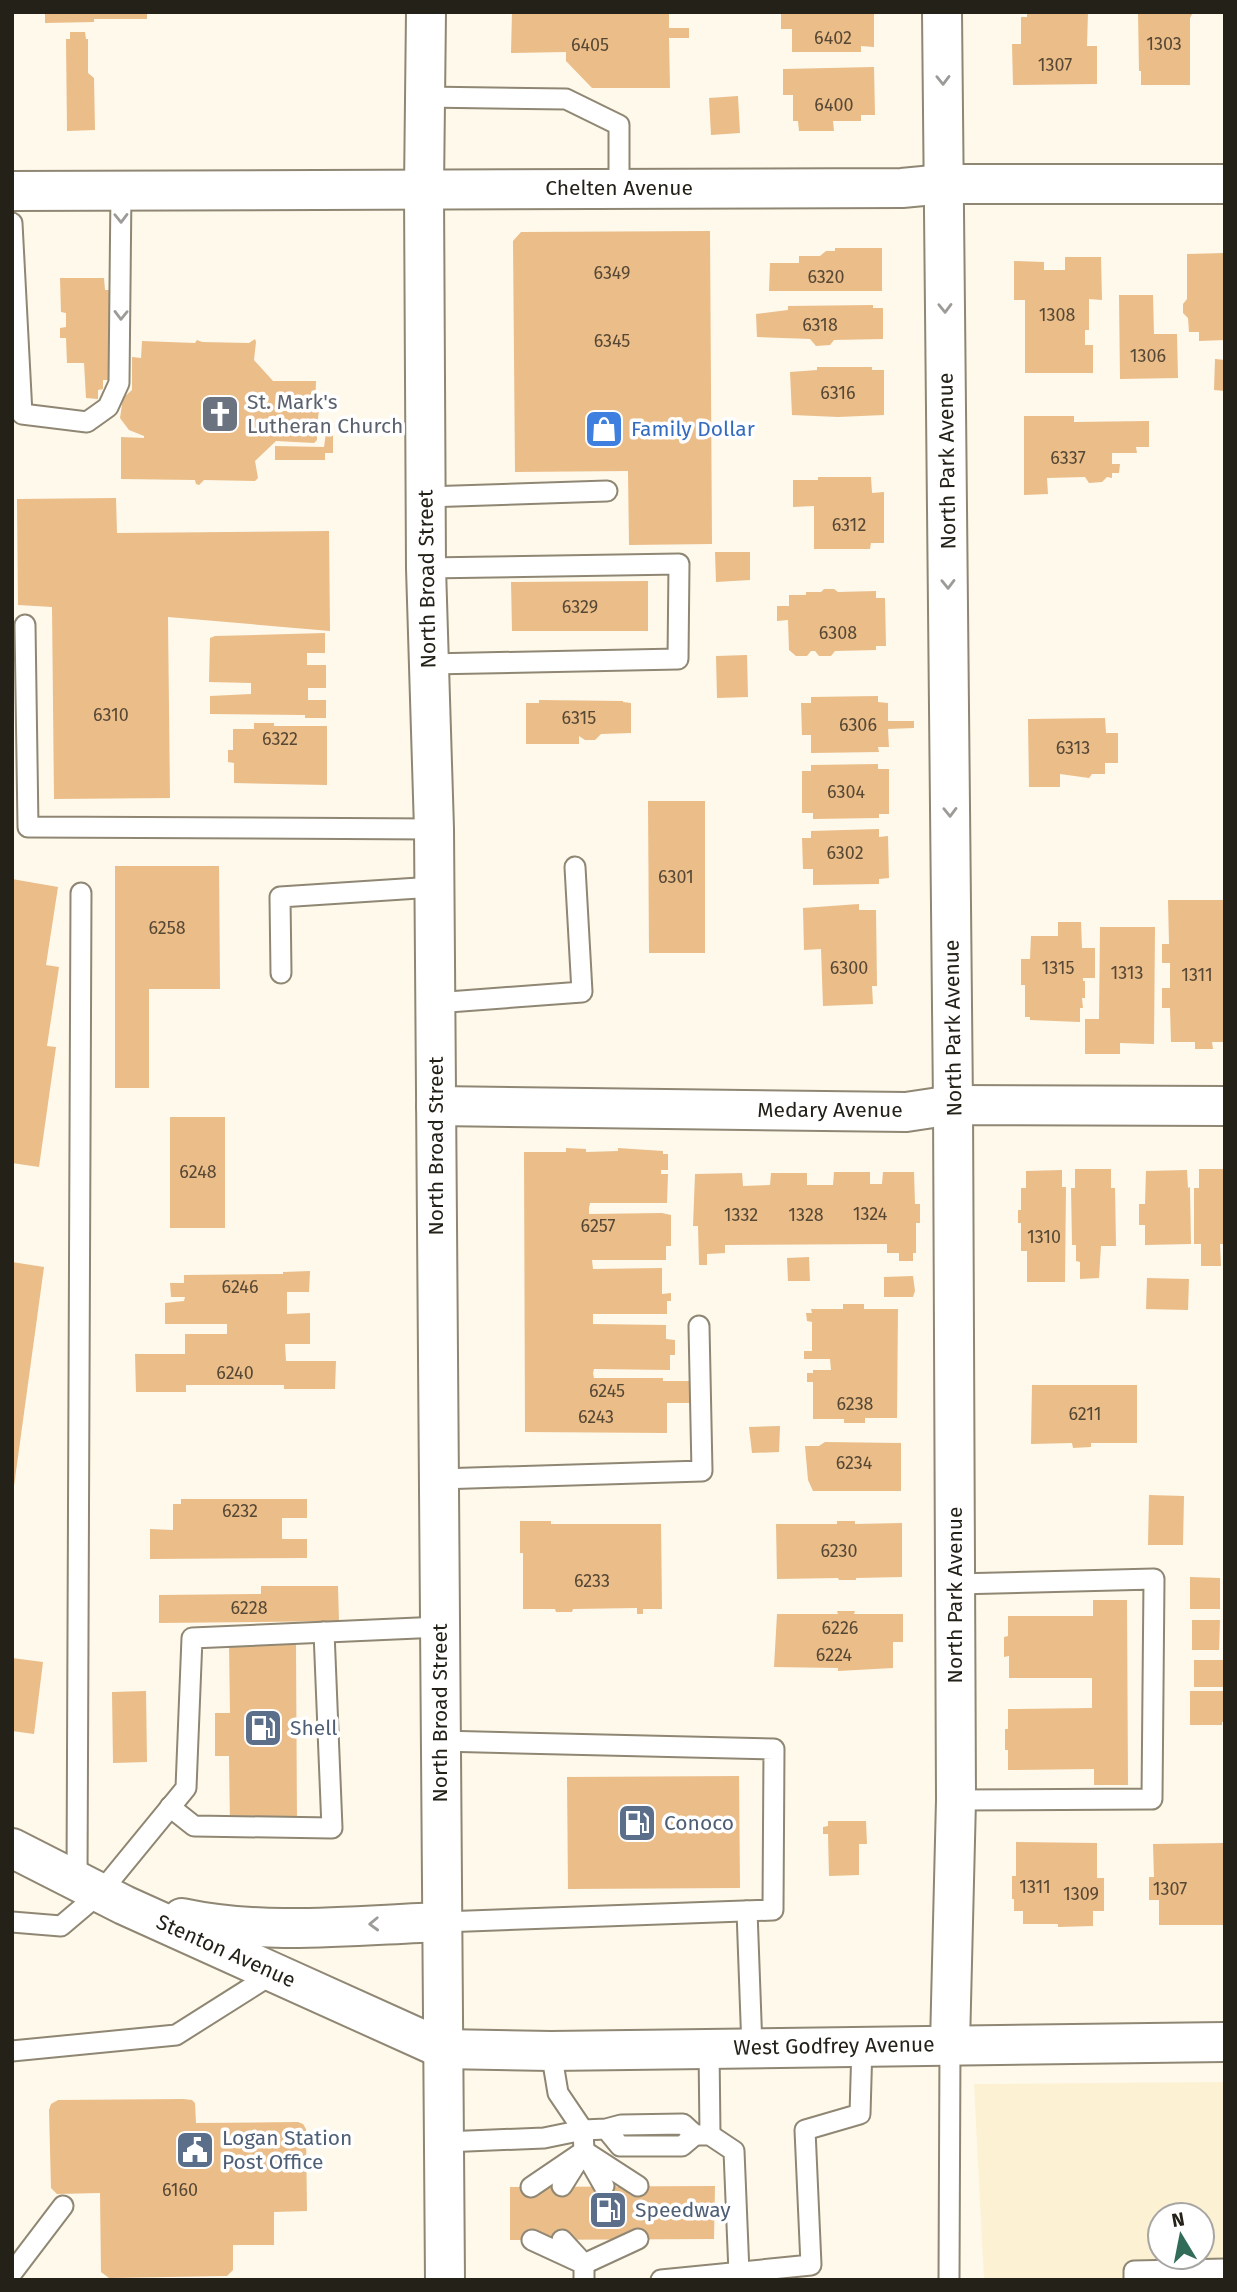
<svg xmlns="http://www.w3.org/2000/svg" width="1237" height="2292" viewBox="0 0 1237 2292" font-family="'Fira Sans',sans-serif">
	<rect width="100%" height="100%" fill="#fef9eb"/>
	<path fill="#fcf1d3" fill-rule="evenodd" d="M1225 2082V2280H984L974 2084ZM1160 2215H1202V2257H1160Z"/>
	<g fill="#ebbd89">
		<path d="M45 12H147V19H94V22L45 23Z"/>
		<path d="M512 12H669V28H689V38H669L670 88H592L566 61V52L511 53Z"/>
		<path d="M781 12H874V47L861 46V52H792V29H781Z"/>
		<path d="M1027 12H1088L1087 46H1097V84L1013 85 1012 44H1021V17H1027Z"/>
		<path d="M1138 12H1193L1190 18V85H1141V71H1139Z"/>
		<path d="M70 32H85L86 39H88V73L94 78 95 130 67 131 66 39H70Z"/>
		<path d="M874 67 875 115H861V121H833L834 131H799L798 121H793V95H783V69Z"/>
		<path d="M738 96 740 133 711 135 709 98Z"/>
		<path d="M710 231 712 544 629 545 628 471 515 472 513 241 521 232Z"/>
		<path d="M835 248H882V291H769L770 263H799V256H820L826 251H835Z"/>
		<path d="M1225 253V340L1199 341V332H1189L1188 318 1183 313V304L1187 299V254Z"/>
		<path d="M1065 257H1101L1102 300 1089 299V330H1085V345H1093V373H1025V300H1014V261L1044 262V270H1065Z"/>
		<path d="M60 278H104L105 290H110L112 333H109L110 380H103V389L98 390V399L86 398 84 363H67L66 338H60V328L66 327V313L61 312Z"/>
		<path d="M1119 295H1153L1154 334H1177L1178 378 1120 379Z"/>
		<path d="M873 305V308H883V339L834 340 830 345 816 346 810 339 757 337 756 314 788 310V306Z"/>
		<path d="M255 339 256 342 254 360 273 381H316L315 411H319L317 424 333 425V453H325V460H275V446L324 447 326 433 317 432V440L314 443 276 441 255 461 258 478 255 481 204 480 199 485 196 484 195 480 121 479V437L144 438V436L129 430 120 418 123 398 132 390V357L141 358 142 341 195 343 197 340 202 342 249 343Z"/>
		<path d="M1215 359 1225 360V391L1214 390Z"/>
		<path d="M817 367H872V370H884V415L838 417 792 415 790 372 817 370Z"/>
		<path d="M1024 416H1074V422L1149 421V447H1136L1137 453H1112V464H1120L1119 473H1112V478L1107 477 1102 482 1089 483 1085 477 1047 478 1048 494 1024 495Z"/>
		<path d="M818 477H871L872 493 884 492V543H871L870 549H814V506L793 507V480H818Z"/>
		<path d="M116 498 117 533 329 531 330 631 168 617 170 798 54 799 52 607 18 605 17 499Z"/>
		<path d="M715 552H750V580L716 582Z"/>
		<path d="M648 581V631H512L511 582Z"/>
		<path d="M824 589H834L838 592 876 591V598H885L886 646H876V650L835 651 831 656H819L815 651H811L807 656H796L789 650 788 620 777 621V606H789V595H806V592H821Z"/>
		<path d="M325 633V653H307V665H326V688H308V700H326V718H305V715L210 714V696L251 694V683L209 682 210 638 215 636Z"/>
		<path d="M747 655 748 697 717 698 716 656Z"/>
		<path d="M878 696V702L888 703V721H914V728L888 729 889 747H878L879 752 811 753V735H802L801 703H811V697Z"/>
		<path d="M539 700 623 701V702L631 703V733L601 734 595 740H585L579 736V744H526V703H539Z"/>
		<path d="M1105 718 1106 733H1118V763H1105V774H1092L1089 778 1060 774V787H1029L1028 719Z"/>
		<path d="M254 723H274V726H327V785L234 783V763L228 762V750H233V729H254Z"/>
		<path d="M878 764V769H889V814H879V818L813 819V813H802V771H811V765Z"/>
		<path d="M648 801H705V953H649Z"/>
		<path d="M879 829V837L888 836 889 878 879 879V884L813 885V869H803L802 838H811V831Z"/>
		<path d="M115 866H219L220 989H149V1088H115Z"/>
		<path d="M12 879 58 887 46 965 59 967 47 1046 56 1047 39 1167 12 1163Z"/>
		<path d="M1168 900H1225V1042H1212L1213 1049H1195V1042H1171L1170 1008H1162V988H1170V963H1162V944H1169Z"/>
		<path d="M859 904V910H876L877 986H872L873 1004 823 1006 821 949 804 950 803 908Z"/>
		<path d="M1058 922H1081L1082 948H1095V978H1083V981H1085V998H1082L1083 1008H1080V1022L1030 1020V1017H1025V985H1021V959H1030L1031 936H1058Z"/>
		<path d="M1100 927H1155L1154 1044 1120 1043V1054H1085V1019H1099Z"/>
		<rect x="170" y="1117" width="55" height="111"/>
		<path d="M566 1148 586 1149V1152L618 1151V1148L663 1151V1154H668V1170H661V1174H668L667 1203H590L589 1208V1214L662 1213 671 1215V1246H666V1260H592L593 1269 662 1268V1294L671 1293V1301H667V1314H593V1324L666 1325V1339L675 1340V1355H670V1370L594 1369 593 1373 594 1378H663V1381H690V1403H667V1433L525 1432 524 1152H566Z"/>
		<path d="M1075 1169H1111V1188H1115L1116 1246H1101L1099 1278 1080 1279V1262L1076 1261V1245H1072L1071 1188H1075Z"/>
		<path d="M1199 1169H1225V1244H1220L1221 1266H1201V1244H1194V1188H1199Z"/>
		<path d="M1062 1170V1187H1066L1065 1282H1027V1251H1021V1223H1018V1210H1021V1188H1026V1171Z"/>
		<path d="M1187 1170 1188 1188 1190 1187 1191 1244 1145 1245V1225H1139V1204H1145L1146 1171Z"/>
		<path d="M834 1172H870V1184H882L883 1172H914L915 1204H920V1223H916V1253H913V1261H899V1253H887V1244L725 1245V1253L707 1254V1265H699L698 1226H693L695 1174 742 1173 743 1186 770 1185 771 1173H807V1185H833Z"/>
		<path d="M809 1257 810 1281H788L787 1258Z"/>
		<path d="M12 1262 44 1267 14 1486H12Z"/>
		<path d="M310 1271 309 1292H287V1314L310 1313V1344H285L286 1361H336L335 1389H284V1385H186V1392H136L135 1354H185V1334H227V1324H165V1303L184 1301 185 1297H171L170 1283H184V1275L283 1274V1272Z"/>
		<path d="M913 1276 915 1291 913 1297H884V1277Z"/>
		<path d="M1147 1278 1189 1279 1188 1310 1146 1309Z"/>
		<path d="M843 1304H864V1309H898L897 1418H865V1423H844V1419H813V1382H807V1373H813V1370H831L830 1359H804V1351H812V1322L807 1321 806 1313H812L811 1309H843Z"/>
		<path d="M1032 1385H1137V1443H1091V1447L1073 1448 1072 1443 1031 1444Z"/>
		<path d="M780 1426 779 1452 752 1453 749 1427Z"/>
		<path d="M825 1442 901 1443V1491H813L808 1480 805 1446H819Z"/>
		<path d="M1149 1495 1184 1496 1183 1545H1148Z"/>
		<path d="M181 1499H307V1518H282V1539H307V1558L150 1559V1529L173 1530V1504H181Z"/>
		<path d="M520 1521H551V1524H661L662 1609H643V1614H637V1608L573 1609 572 1612H556L555 1609H523V1553H520Z"/>
		<path d="M837 1521H855V1524L902 1523V1577L856 1578V1580H839L838 1578 777 1579 776 1524H837Z"/>
		<path d="M1190 1577 1220 1578V1609H1190Z"/>
		<path d="M261 1586H338L339 1621 159 1623V1595L261 1594Z"/>
		<path d="M1093 1600H1127L1128 1785H1094V1769L1008 1770V1750H1005V1729H1008V1709L1092 1708V1678H1009V1656L1004 1657V1637L1008 1636V1616H1093Z"/>
		<path d="M837 1611H855L854 1614H903V1642H893V1668L838 1671V1668L774 1667 777 1614H838Z"/>
		<path d="M1192 1620H1220L1219 1650H1192Z"/>
		<path d="M296 1643 297 1824 230 1825 229 1756H215V1713H230L229 1644Z"/>
		<path d="M12 1658 43 1662 34 1734 12 1731Z"/>
		<rect x="1194" y="1660" width="31" height="27"/>
		<path d="M146 1691 147 1762 113 1763 112 1692Z"/>
		<path d="M1190 1691H1225V1722H1222V1725H1190Z"/>
		<path d="M739 1776 740 1888 568 1889 567 1777Z"/>
		<path d="M828 1821H866L867 1844H859V1875L829 1876 828 1834H823V1827L828 1826Z"/>
		<path d="M1016 1842 1097 1843V1878H1104V1911H1093V1926L1058 1927V1924H1023V1911H1014V1899H1012V1876H1016Z"/>
		<path d="M1225 1843V1925H1159V1900H1149V1877H1154L1153 1844Z"/>
		<path d="M183 2099 192 2100 195 2103 196 2123 298 2122 303 2124 306 2129 307 2211 274 2212V2245H233V2270L227 2276 109 2278 101 2272 100 2193 57 2194 51 2188 49 2110 51 2104 58 2100Z"/>
		<path d="M715 2186 714 2239 510 2240V2187Z"/>
	</g>
	<g fill="none" stroke-linecap="round" stroke-linejoin="round">
		<defs>
			<g id="lane">
				<path d="M424 97 566 99 619 125V188"/>
				<path d="M12 223 22 414 87 422 108 407 119 383 121 190"/>
				<path d="M425 497 607 491"/>
				<path d="M426 568 679 564 678 659 429 664"/>
				<path d="M25 625 28 827 434 829"/>
				<path d="M281 973 280 897 434 887"/>
				<path d="M435 1003 582 992 575 867"/>
				<path d="M439 1479 702 1471 699 1326"/>
				<path d="M955 1584 1154 1579 1152 1799 956 1800"/>
				<path d="M440 1741 774 1749 773 1910 442 1922"/>
				<path d="M170 1807 194 1826 332 1828 324 1632"/>
				<path d="M77 1881 81 893"/>
				<path d="M747 1911 752 2048"/>
				<path d="M12 1922 61 1926 100 1893 186 1788 192 1638 440 1627"/>
				<path d="M709 2048 710 2135"/>
				<path d="M12 2051 176 2035 274 1973"/>
				<path d="M551 2051 558 2093 583 2130 606 2129 620 2146H682L695 2135 683 2124 621 2125 606 2129"/>
				<path d="M695 2135H710L734 2151 739 2273"/>
				<path d="M444 2142 544 2138 583 2130 584 2151"/>
				<path d="M562 2186 584 2151 604 2186"/>
				<path d="M531 2187 584 2151 638 2186"/>
				<path d="M532 2240 584 2264V2280"/>
				<path d="M562 2240 584 2264 638 2239"/>
				<path d="M12 2273 63 2206"/>
				<path d="M661 2280 811 2265 805 2130 860 2114 862 2045"/>
				<path d="M949 2280 950 2044"/>
				<path d="M1134 2280V2271L1225 2269"/>
			</g>
			<g id="street">
				<path d="M942 12 953 1105 956 1800 950 2044"/>
				<path d="M12 191 902 188 944 184H1225"/>
				<path d="M436 1106 906 1112 953 1105 1225 1106"/>
			</g>
			<g id="primary">
				<path d="M426 12 424 189 426 568 434 829 445 2280"/>
				<path d="M12 1848 124 1905 443 2049 551 2051 1225 2042"/>
				<path d="M182 1918C266 1936 357 1925 442 1922"/>
			</g>
		</defs>
		<use href="#lane" stroke="#8f8773" stroke-width="23"/>
		<use href="#street" stroke="#8f8773" stroke-width="42"/>
		<use href="#primary" stroke="#8f8773" stroke-width="42"/>
		<use href="#lane" stroke="#fff" stroke-width="19"/>
		<use href="#street" stroke="#fff" stroke-width="38"/>
		<use href="#primary" stroke="#fff" stroke-width="38"/>
	</g>
	<defs><path id="oneway-chevron" d="M-2-3.5L2.5 0L-2 3.5" fill="none" stroke-width="1.6" stroke-linecap="round" stroke-linejoin="round" transform="scale(1.75)"/></defs>
	<g stroke="#9c9b98">
		<use href="#oneway-chevron" transform="translate(943 80) rotate(89)"/>
		<use href="#oneway-chevron" transform="translate(121 218) rotate(89)"/>
		<use href="#oneway-chevron" transform="translate(945 308) rotate(89)"/>
		<use href="#oneway-chevron" transform="translate(121 315) rotate(91)"/>
		<use href="#oneway-chevron" transform="translate(948 584) rotate(89)"/>
		<use href="#oneway-chevron" transform="translate(950 812) rotate(89)"/>
		<use href="#oneway-chevron" transform="translate(374 1924) rotate(178)"/>
	</g>
	<defs>
		<symbol id="church-square" viewBox="-11 -11 22 22"><rect x="-9" y="-9" width="18" height="18" rx="4" fill="#6b7280" stroke="#fff"/><path d="M-1.2-6h2.4v3.5h3.3v2.4h-3.3V6h-2.4V-.1h-3.3v-2.4h3.3Z" fill="#fff"/></symbol>
		<symbol id="shop-square" viewBox="-11 -11 22 22"><rect x="-9" y="-9" width="18" height="18" rx="4" fill="#3f7fe0" stroke="#fff"/><path d="M-5-2.5h2.3a2.7 3.5 0 0 1 5.4 0H5L5.5 6h-11ZM-1.5-2.5h3a1.5 2.3 0 0 0-3 0Z" fill="#fff"/></symbol>
		<symbol id="fuel-square" viewBox="-11 -11 22 22"><rect x="-9" y="-9" width="18" height="18" rx="4" fill="#5c6f8a" stroke="#fff"/><path d="M-5.5-6h7V0h2V4h1.3V-2.5L3-4.5l.8-.8L6-3V5H2.5V1h-1V6h-7ZM-4.2-4.7v3.2H.2V-4.7Z" fill="#fff"/></symbol>
		<symbol id="civic-square" viewBox="-11 -11 22 22"><rect x="-9" y="-9" width="18" height="18" rx="4" fill="#5c6f8a" stroke="#fff"/><path d="M-.6-6.5H3V-4.5H.6V-3L4-1V1h2V6H-6V1h2V-1L-.6-3ZM-1.2 2.5V6h2.4V2.5Z" fill="#fff"/></symbol>
	</defs>
	<g fill-rule="evenodd">
		<use href="#church-square" x="198" y="392" width="44" height="44"/>
		<use href="#shop-square" x="582" y="407" width="44" height="44"/>
		<use href="#fuel-square" x="241" y="1706" width="44" height="44"/>
		<use href="#fuel-square" x="615" y="1801" width="44" height="44"/>
		<use href="#civic-square" x="173" y="2128" width="44" height="44"/>
		<use href="#fuel-square" x="586" y="2188" width="44" height="44"/>
	</g>
	<g text-anchor="middle" stroke-width="7" stroke-linejoin="round" paint-order="stroke">
		<g font-size="18" fill="#564835">
			<text x="833" y="44">6402</text>
			<text x="1164" y="50">1303</text>
			<text x="590" y="51">6405</text>
			<text x="1055" y="71">1307</text>
			<text x="834" y="111">6400</text>
			<text x="612" y="279">6349</text>
			<text x="826" y="283">6320</text>
			<text x="1057" y="321">1308</text>
			<text x="820" y="331">6318</text>
			<text x="612" y="347">6345</text>
			<text x="1148" y="362">1306</text>
			<text x="838" y="399">6316</text>
			<text x="1068" y="464">6337</text>
			<text x="849" y="531">6312</text>
			<text x="580" y="613">6329</text>
			<text x="838" y="639">6308</text>
			<text x="111" y="721">6310</text>
			<text x="579" y="724">6315</text>
			<text x="858" y="731">6306</text>
			<text x="280" y="745">6322</text>
			<text x="1073" y="754">6313</text>
			<text x="846" y="798">6304</text>
			<text x="845" y="859">6302</text>
			<text x="676" y="883">6301</text>
			<text x="167" y="934">6258</text>
			<text x="849" y="974">6300</text>
			<text x="1058" y="974">1315</text>
			<text x="1127" y="979">1313</text>
			<text x="1197" y="981">1311</text>
			<text x="198" y="1178">6248</text>
			<text x="870" y="1220">1324</text>
			<text x="741" y="1221">1332</text>
			<text x="806" y="1221">1328</text>
			<text x="598" y="1232">6257</text>
			<text x="1044" y="1243">1310</text>
			<text x="240" y="1293">6246</text>
			<text x="235" y="1379">6240</text>
			<text x="607" y="1397">6245</text>
			<text x="855" y="1410">6238</text>
			<text x="1085" y="1420">6211</text>
			<text x="596" y="1423">6243</text>
			<text x="854" y="1469">6234</text>
			<text x="240" y="1517">6232</text>
			<text x="839" y="1557">6230</text>
			<text x="592" y="1587">6233</text>
			<text x="249" y="1614">6228</text>
			<text x="840" y="1634">6226</text>
			<text x="834" y="1661">6224</text>
			<text x="1035" y="1893">1311</text>
			<text x="1170" y="1895">1307</text>
			<text x="1081" y="1900">1309</text>
			<text x="180" y="2196">6160</text>
		</g>
		<g font-size="21" fill="#242119" stroke="#fff">
			<text x="619" y="195">Chelten Avenue</text>
			<text transform="translate(947 461) rotate(-91)" y="7">North Park Avenue</text>
			<text transform="translate(427 579) rotate(-91)" y="7">North Broad Street</text>
			<text transform="translate(953 1028) rotate(-91)" y="7">North Park Avenue</text>
			<text x="830" y="1117">Medary Avenue</text>
			<text transform="translate(436 1146) rotate(-90)" y="7">North Broad Street</text>
			<text transform="translate(955 1595) rotate(-90)" y="7">North Park Avenue</text>
			<text transform="translate(440 1713) rotate(-90)" y="7">North Broad Street</text>
			<text transform="translate(226 1951) rotate(24)" y="7">Stenton Avenue</text>
			<text transform="translate(834 2046) rotate(-1)" y="7">West Godfrey Avenue</text>
		</g>
		<g font-size="21" fill="#5b616d" stroke="#fff" text-anchor="start">
			<text x="247" y="409">St. Mark's<tspan x="247" dy="24">Lutheran Church</tspan></text>
		</g>
		<g font-size="21" fill="#366cbe" stroke="#fff" text-anchor="start">
			<text x="631" y="436">Family Dollar</text>
		</g>
		<g font-size="21" fill="#4e5e75" stroke="#fff" text-anchor="start">
			<text x="290" y="1735">Shell</text>
			<text x="664" y="1830">Conoco</text>
			<text x="222" y="2145">Logan Station<tspan x="222" dy="24">Post Office</tspan></text>
			<text x="635" y="2217">Speedway</text>
		</g>
	</g>
	<rect width="1237" height="2292" fill="none" stroke="#242119" stroke-width="28"/>
	<g transform="translate(1181 2236) rotate(350)"><circle r="33" fill="#ffffff" stroke="#a7a6a3" stroke-width="2"/>
	<path d="M0-5L12 26L0 18L-12 26Z" fill="#306c57"/>
	<text y="-10" font-size="19" font-weight="bold" text-anchor="middle" fill="#242119">N</text>
	</g>
</svg>
